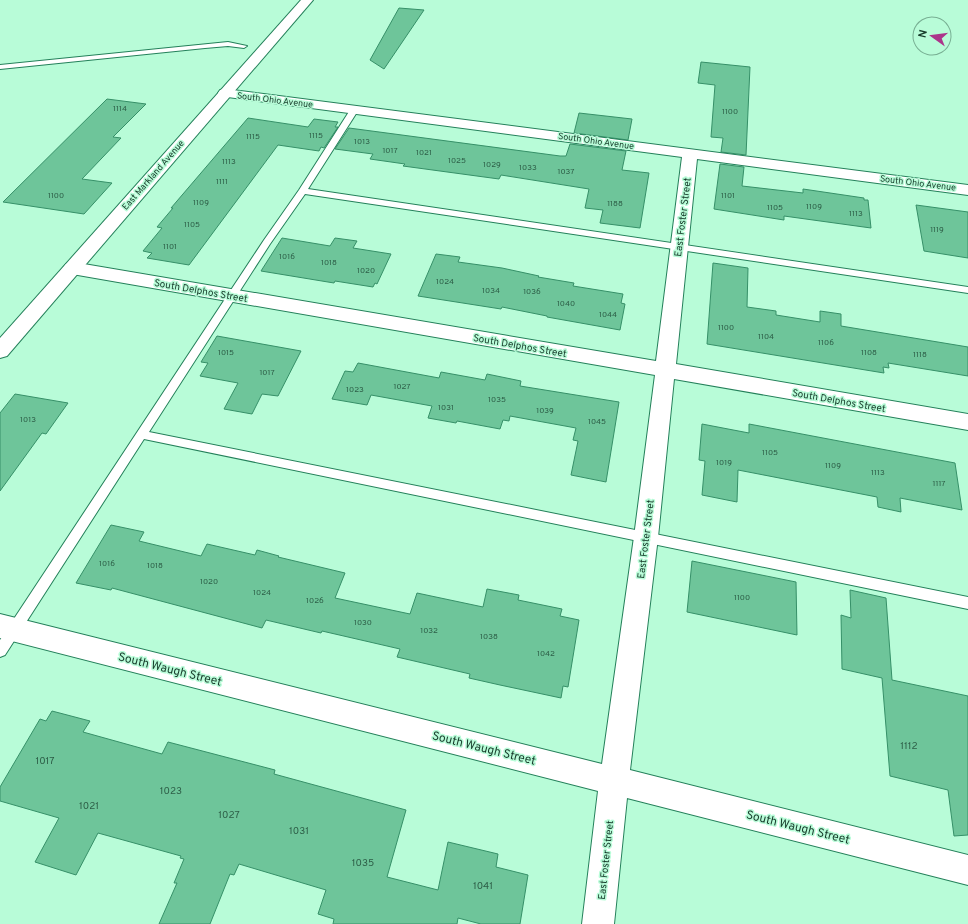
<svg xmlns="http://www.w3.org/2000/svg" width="968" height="924" viewBox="0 0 968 924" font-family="Overpass,sans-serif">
	<rect width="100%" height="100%" fill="#b8fcd8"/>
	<g fill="#6ec59a" stroke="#369068">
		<path d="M399 8 424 10 384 69 370 60Z"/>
		<path d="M701 62 750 67 746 155 721 152 723 138 711 137 715 85 698 83Z"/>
		<path d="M107 99 146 104 113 137 121 138 82 179 112 183 84 214 3 202Z"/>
		<path d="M579 113 632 119 628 140 574 133Z"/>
		<path d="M248 118 308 127 314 119 338 122 335 127H338L324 148 321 147 319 151 278 145 189 265 147 258 152 253 143 251 162 228 157 227 173 208H171Z"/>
		<path d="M349 128 560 156H566L570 144 626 151 622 170 649 173 640 228 600 223 603 210 585 208 589 189 501 175 499 179 403 166 405 164 370 159 373 154 335 149Z"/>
		<path d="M720 164 744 167 742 186 803 193V189L864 198V200H868L871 228 784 216V220L714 209Z"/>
		<path d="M916 205 968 212V258L924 251Z"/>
		<path d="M282 238 330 246 335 238 357 241 353 248 391 254 377 284 375 283 373 287 335 281 334 283 261 271Z"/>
		<path d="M436 254 460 257 458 262 502 268 539 276 538 277 574 283 573 286 623 294 621 303 625 304 620 330 547 317V316L502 307 501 309 418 296Z"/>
		<path d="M713 263 748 268 747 307 776 311V315L820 322V311L841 314V326L968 347V376L888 363 889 368 883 367 884 373 707 344Z"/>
		<path d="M217 336 301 351 278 396 262 394 252 414 224 409 238 383 200 376 208 363 201 362Z"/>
		<path d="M358 363 439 378 441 372 485 380 487 374 521 381 520 386 619 402 606 482 571 475 578 441 573 440 576 428 510 416 509 421 503 420 500 429 457 421 456 423 428 418 432 406 371 395 367 405 332 399 345 371 353 372Z"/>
		<path d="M15 394 68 403 46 434 42 433 0 491V413Z"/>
		<path d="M702 424 749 433V424L955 463 962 510 900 498 901 512 878 507 877 497 738 470 737 502 702 495 705 461 699 460Z"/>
		<path d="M111 525 144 532 139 541 201 556 207 544 255 555 257 550 279 556 278 557 345 573 335 598 410 614 417 593 483 607 487 589 519 595 518 600 562 609 560 616 579 620 568 687 563 686 561 698 500 685 469 678 470 674 397 657 400 649 322 631 321 633 266 620 262 628 112 588 111 590 76 583Z"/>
		<path d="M692 561 796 582 797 635 687 612Z"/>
		<path d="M850 590 886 598 892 680 968 696V835L954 836 948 790 890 776 882 678 842 669 841 615 851 618Z"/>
		<path d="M52 711 90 721 83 732 162 754 168 742 275 770 274 774 406 810 387 877 438 890 448 842 498 854 496 867 528 875 520 924H481L458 918 457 924H333L334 919 318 914 326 890 239 864 234 875 230 874 210 924H159L177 883H174L184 859 180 858 181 856 98 833 76 875 35 862 59 818 0 801V787L40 719 46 721Z"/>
	</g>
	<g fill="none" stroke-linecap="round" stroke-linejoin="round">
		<defs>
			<g id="service">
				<path d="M228 42 247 46 244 48 228 46 205 48 0 69V65Z"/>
				<path d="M352 107 359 109 308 189 968 287V293L305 194 270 244 149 432 968 597V609L144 439 5 655 0 657V640L264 240 299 190Z"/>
			</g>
			<path id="minor" d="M225 89 968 185V195L697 159 676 364 968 414V430L674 379 658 537 630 770 968 855V885L627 798 614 924H582L598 791 0 638V614L602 764 634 537 655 375 72 274 66 272 63 268 66 264 72 262 656 361 682 157 220 96 218 93 220 90Z"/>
			<path id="primary" d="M301 0H313L7 356 0 358V338Z"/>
		</defs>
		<use href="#service" stroke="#24805a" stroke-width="2"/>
		<use href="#minor" stroke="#24805a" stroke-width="2"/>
		<use href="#primary" stroke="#24805a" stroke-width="2"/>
		<use href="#service" fill="#fff" fill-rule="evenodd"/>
		<use href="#minor" fill="#fff" fill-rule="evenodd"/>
		<use href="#primary" fill="#fff" fill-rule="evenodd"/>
	</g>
	<g text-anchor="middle" stroke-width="3" stroke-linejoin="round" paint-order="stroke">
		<g font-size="8" fill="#2d5e47">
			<text x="120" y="111">1114</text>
			<text x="730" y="114">1100</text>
			<text x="316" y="138">1115</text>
			<text x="253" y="139">1115</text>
			<text x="362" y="144">1013</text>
			<text x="390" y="153">1017</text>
			<text x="424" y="155">1021</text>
			<text x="457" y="163">1025</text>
			<text x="229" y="164">1113</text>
			<text x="492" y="167">1029</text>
			<text x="528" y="170">1033</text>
			<text x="566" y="174">1037</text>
			<text x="222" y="184">1111</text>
			<text x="56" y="198">1100</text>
			<text x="728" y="198">1101</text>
			<text x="201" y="205">1109</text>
			<text x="615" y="206">1188</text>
			<text x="814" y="209">1109</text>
			<text x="775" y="210">1105</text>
			<text x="856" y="216">1113</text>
			<text x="192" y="227">1105</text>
			<text x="937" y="232">1119</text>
			<text x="170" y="249">1101</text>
			<text x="287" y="259">1016</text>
			<text x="329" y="265">1018</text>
			<text x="366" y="273">1020</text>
			<text x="445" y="284">1024</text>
			<text x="491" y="293">1034</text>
			<text x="532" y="294">1036</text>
			<text x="566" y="306">1040</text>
			<text x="608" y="317">1044</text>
			<text x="726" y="330">1100</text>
			<text x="766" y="339">1104</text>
			<text x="826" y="345">1106</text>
			<text x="226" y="355">1015</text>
			<text x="869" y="355">1108</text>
			<text x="920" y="357">1118</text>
			<text x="267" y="375">1017</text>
			<text x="402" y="389">1027</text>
			<text x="355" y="392">1023</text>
			<text x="497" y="402">1035</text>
			<text x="446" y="410">1031</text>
			<text x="545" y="413">1039</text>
			<text x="28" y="422">1013</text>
			<text x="597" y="424">1045</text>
			<text x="770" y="455">1105</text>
			<text x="724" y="465">1019</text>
			<text x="833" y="468">1109</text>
			<text x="878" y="475">1113</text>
			<text x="939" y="486">1117</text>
			<text x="107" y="566">1016</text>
			<text x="155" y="568">1018</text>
			<text x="209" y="584">1020</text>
			<text x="262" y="595">1024</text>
			<text x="742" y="600">1100</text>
			<text x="315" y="603">1026</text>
			<text x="363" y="625">1030</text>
			<text x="429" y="633">1032</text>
			<text x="489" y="639">1038</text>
			<text x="546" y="656">1042</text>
		</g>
		<g font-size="9" fill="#173c2b" stroke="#b8fcd8">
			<text transform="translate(275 100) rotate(7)" y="3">South Ohio Avenue</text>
			<text transform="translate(596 141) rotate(8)" y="3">South Ohio Avenue</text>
			<text transform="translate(153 175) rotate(-49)" y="3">East Markland Avenue</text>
			<text transform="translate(918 183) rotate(7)" y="3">South Ohio Avenue</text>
		</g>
		<g font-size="10" fill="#173c2b" stroke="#b8fcd8">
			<text transform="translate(682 217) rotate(-83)" y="4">East Foster Street</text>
			<text transform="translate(201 290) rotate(10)" y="4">South Delphos Street</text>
			<text transform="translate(520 345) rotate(10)" y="4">South Delphos Street</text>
			<text transform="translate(839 400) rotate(10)" y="4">South Delphos Street</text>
			<text transform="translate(645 539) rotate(-83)" y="4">East Foster Street</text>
			<text transform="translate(605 860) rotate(-84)" y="4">East Foster Street</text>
		</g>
		<g font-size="10" fill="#2d5e47">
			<text x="909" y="749">1112</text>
			<text x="45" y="764">1017</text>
			<text x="171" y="794">1023</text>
			<text x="89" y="809">1021</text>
			<text x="229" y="818">1027</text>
			<text x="299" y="834">1031</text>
			<text x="363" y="866">1035</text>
			<text x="483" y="889">1041</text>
		</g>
		<g font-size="12" fill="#173c2b" stroke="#b8fcd8">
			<text transform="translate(170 669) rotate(14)" y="4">South Waugh Street</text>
			<text transform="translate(484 748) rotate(14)" y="4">South Waugh Street</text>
			<text transform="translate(798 827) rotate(14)" y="4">South Waugh Street</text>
		</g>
	</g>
	<g transform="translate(932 36) rotate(284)"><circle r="19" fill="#b8fcd8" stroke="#78af93"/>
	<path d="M0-3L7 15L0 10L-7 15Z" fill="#ac358b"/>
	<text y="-6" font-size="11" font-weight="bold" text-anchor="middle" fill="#173c2b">N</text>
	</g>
</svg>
